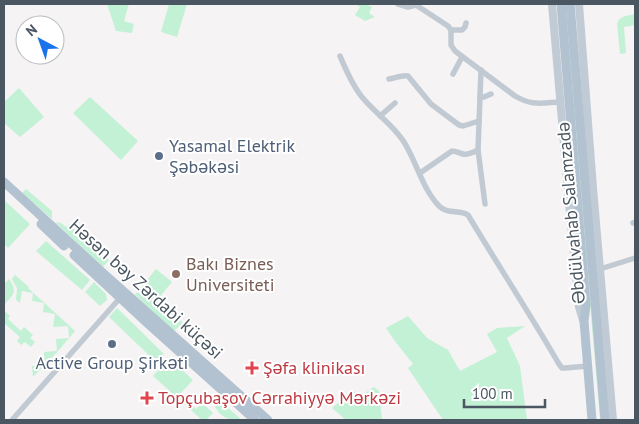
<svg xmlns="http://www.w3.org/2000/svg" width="639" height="424" viewBox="0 0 639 424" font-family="'PT Sans',sans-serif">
	<rect width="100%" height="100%" fill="#f5f3f3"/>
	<g fill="#c3f1d5">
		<path d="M107 4H129L124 21 134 24 132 33 116 31Z"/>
		<path d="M169 4H187L177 37 161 32Z"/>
		<path d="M355 4H366L372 7 369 13 375 17 365 21 355 15 360 7Z"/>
		<path d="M564 4H566L602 420H600Z"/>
		<path d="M635 14V25L624 27 626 53 620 54 617 23C621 15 627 16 635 14Z"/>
		<path d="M19 88 44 117 20 137 4 123V102Z"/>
		<path d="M90 97 138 141 121 160 73 113Z"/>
		<path d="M26 189 52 211V219L22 193Z"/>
		<path d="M4 200 30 224 8 248 4 244Z"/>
		<path d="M55 222 61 223 66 227 69 225 109 260 103 267Z"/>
		<path d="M46 241 90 280 82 290 36 251Z"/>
		<path d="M156 269 172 282 157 300 183 323 174 331 135 295Z"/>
		<path d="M15 275 29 287 28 288 75 331C62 347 48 362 33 377L32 366 45 365 44 352 57 351 56 339 69 338 68 326 53 327 55 314 43 312 44 303 32 301 33 293 22 291 20 303 16 300 17 288 12 279Z"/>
		<path d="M9 279C18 292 14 294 4 305V284Z"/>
		<path d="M94 282 106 294 107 300 100 306 85 292Z"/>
		<path d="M117 308 164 354 156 362 109 317Z"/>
		<path d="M5 311 10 316 8 319 21 331 24 327 33 335 30 338 35 342 31 347 25 342 21 345 17 341 20 337 4 323V312Z"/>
		<path d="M408 316 427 338 448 350 460 371 497 352 487 334 497 328 525 326 507 338 520 366 527 420H443L408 368 413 364 394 340 386 328Z"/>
		<path d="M169 358 193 380 180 394 196 409 202 403 213 413 206 420H202L153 376Z"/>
		<path d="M374 387 379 391 382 420H346L332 408 353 390 359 397Z"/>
		<path d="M212 394 242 420C221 420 218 414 210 396Z"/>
	</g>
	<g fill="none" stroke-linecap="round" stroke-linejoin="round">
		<g stroke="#c1cad2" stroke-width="5.5">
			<path d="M398 4 408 7 416 5 415 4"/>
			<path d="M416 5 448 26 451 30V45L455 51 515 96C532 106 541 103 560 102"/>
			<path d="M451 30H462L465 27 466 23"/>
			<path d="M340 56C346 70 352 85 362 97 375 113 393 125 404 142 417 163 422 188 439 206 448 215 459 209 468 215 498 265 530 314 559 364L562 368H565L588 366"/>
			<path d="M481 70 478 150 485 204"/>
			<path d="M453 74 462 57"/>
			<path d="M389 79C395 78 403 75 408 76L431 104 459 125 463 126 479 121"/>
			<path d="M480 97H484L491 94"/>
			<path d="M380 116 395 103"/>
			<path d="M420 173 452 151C456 151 459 153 463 154 468 155 474 152 478 150"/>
			<path d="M633 223 635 222"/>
			<path d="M600 269 635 258"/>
			<path d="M12 420 120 298"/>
		</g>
		<g stroke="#c1cbd6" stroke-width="8">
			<path d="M552 4 569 203 579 307 583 320"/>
			<path d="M579 4 593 188 613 420"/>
		</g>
		<g stroke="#b3c2d1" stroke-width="9">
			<path d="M561 4 586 305 584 321 592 420"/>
			<path d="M570 4 605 420"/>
			<path d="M4 182 102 272 268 420"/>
			<path d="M41 224 64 246"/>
			<path d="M74 255 146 322 255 420"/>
		</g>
	</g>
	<g fill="#5c6f8a" stroke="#fff" stroke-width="2">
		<circle cx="159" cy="156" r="5"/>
		<circle cx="112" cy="344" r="5"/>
	</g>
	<circle fill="#8d6e63" stroke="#fff" stroke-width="2" cx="176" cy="274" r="5"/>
	<g fill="#e0444e" stroke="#fff" stroke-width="2">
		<path d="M249.5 360.5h5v5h5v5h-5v5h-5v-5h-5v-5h5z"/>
		<path d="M144.5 390.5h5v5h5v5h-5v5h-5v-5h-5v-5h5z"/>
	</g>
	<g text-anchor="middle" stroke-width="4" stroke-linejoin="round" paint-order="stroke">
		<g font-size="18" fill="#4e5e75" stroke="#fff" text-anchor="start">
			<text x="169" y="152">Yasamal Elektrik<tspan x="169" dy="21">Şəbəkəsi</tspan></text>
			<text x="112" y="369" text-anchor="middle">Active Group Şirkəti</text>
		</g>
		<g font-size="18" fill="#4a5661" stroke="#fff">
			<text transform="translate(571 213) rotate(-95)" y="6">Əbdülvahab Salamzadə</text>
			<text transform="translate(146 289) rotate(42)" y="6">Həsən bəy Zərdabi küçəsi</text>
		</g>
		<g font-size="18" fill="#785e54" stroke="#fff" text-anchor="start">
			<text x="186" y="270">Bakı Biznes<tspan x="186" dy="21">Universiteti</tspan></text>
		</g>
		<g font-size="18" fill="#be3a42" stroke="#fff" text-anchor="start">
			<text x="263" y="374">Şəfa klinikası</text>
			<text x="158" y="404">Topçubaşov Cərrahiyyə Mərkəzi</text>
		</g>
	</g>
	<rect width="639" height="424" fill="none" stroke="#4a5661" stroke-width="10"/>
	<g transform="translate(40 40) rotate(319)"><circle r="24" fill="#ffffff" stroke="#b7bbc0"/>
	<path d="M0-4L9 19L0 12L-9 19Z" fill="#1a73e8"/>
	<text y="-8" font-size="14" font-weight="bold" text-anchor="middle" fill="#4a5661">N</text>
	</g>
	<path d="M464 399v8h81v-8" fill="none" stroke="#4a5661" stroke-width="2.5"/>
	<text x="472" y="399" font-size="15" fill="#4a5661" stroke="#ffffff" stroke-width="4" paint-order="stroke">100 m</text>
</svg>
